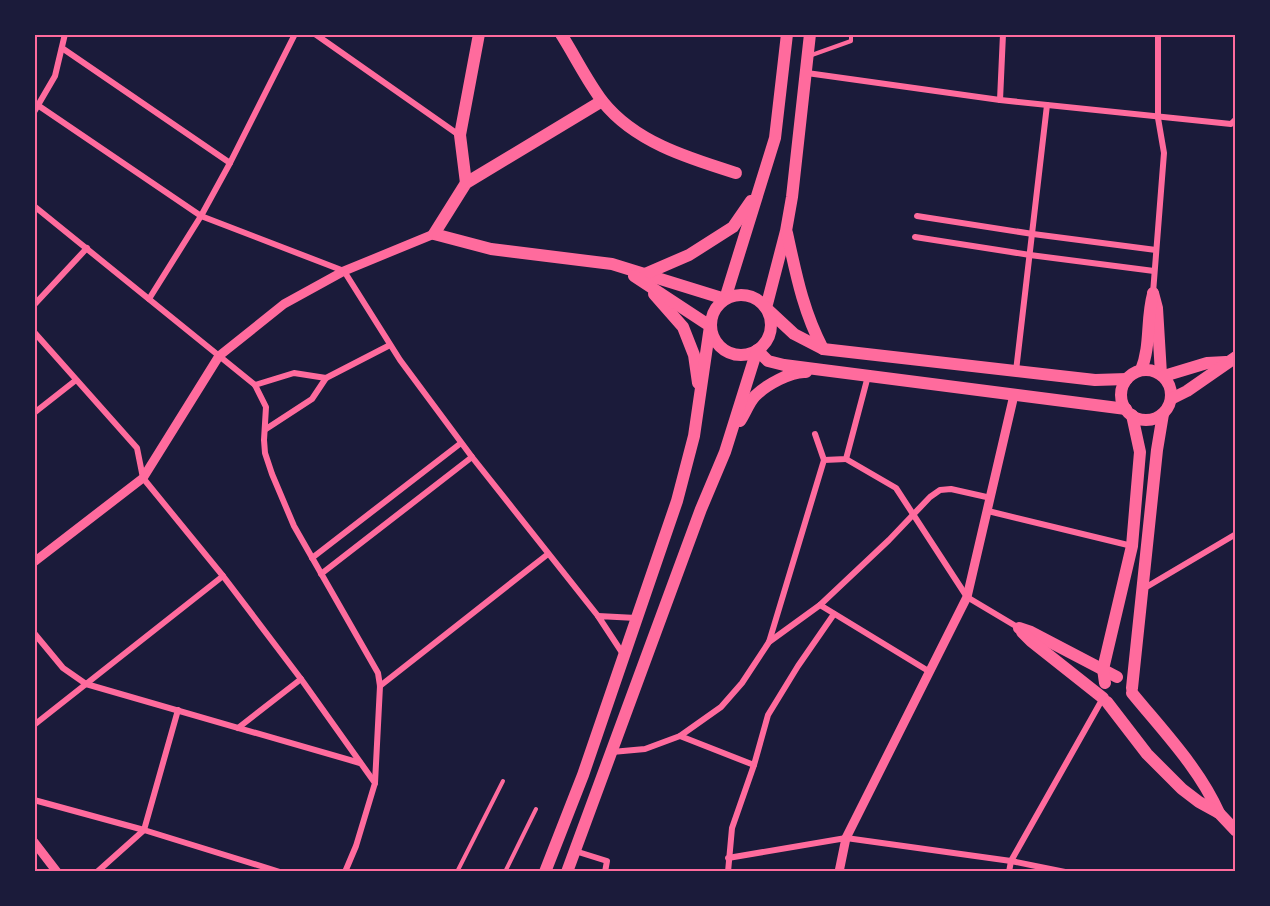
<svg xmlns="http://www.w3.org/2000/svg" width="1270" height="906" viewBox="0 0 1270 906" font-family="'Alegreya Sans',sans-serif">
	<rect width="100%" height="100%" fill="#1b1b3a"/>
	<g fill="none" stroke-linecap="round" stroke-linejoin="round">
		<g stroke="#ff6b9d" stroke-width="4">
			<path d="M809 56 851 41V37"/>
			<path d="M457 872 503 781"/>
			<path d="M505 872 536 809"/>
		</g>
		<g stroke="#ff6b9d" stroke-width="6">
			<path d="M315 34 459 135"/>
			<path d="M62 48 230 163"/>
			<path d="M807 73 1000 100 1231 124 1236 119"/>
			<path d="M1000 100 1003 34"/>
			<path d="M39 106 201 216 344 271 400 360 472 457 598 616"/>
			<path d="M34 112 55 76 65 34"/>
			<path d="M34 206 255 385 266 407 264 440 265 453 272 474 294 526 378 673 380 686 375 783"/>
			<path d="M917 216 1033 234 1156 250"/>
			<path d="M915 237 1030 255 1154 271"/>
			<path d="M1153 293 1164 153 1158 118V34"/>
			<path d="M149 299 201 216 230 163 295 34"/>
			<path d="M34 305 87 248"/>
			<path d="M34 332 137 448 143 478 223 576 301 679 375 783 356 846 345 872"/>
			<path d="M1016 371 1047 105"/>
			<path d="M255 385 294 373 326 378"/>
			<path d="M34 413 76 380"/>
			<path d="M266 429 312 399 326 378 390 345"/>
			<path d="M815 434 824 460"/>
			<path d="M846 459 896 488 967 597 1019 628"/>
			<path d="M988 511 1132 546"/>
			<path d="M312 558 461 443"/>
			<path d="M321 574 472 457"/>
			<path d="M1143 589 1236 534"/>
			<path d="M820 605 930 672"/>
			<path d="M34 633 63 668 86 684 360 763"/>
			<path d="M769 642 824 460 846 459 868 376"/>
			<path d="M623 654 598 616 636 618"/>
			<path d="M380 686 548 554"/>
			<path d="M34 725 223 576"/>
			<path d="M238 728 301 679"/>
			<path d="M680 736 754 765"/>
			<path d="M612 752 645 749 680 736 721 707 742 683 769 642 820 605 889 540 930 497 940 490 951 489 991 498"/>
			<path d="M34 800 144 830 280 872"/>
			<path d="M575 851 607 861 605 872"/>
			<path d="M728 858 846 838 1011 861 1065 872"/>
			<path d="M97 872 144 830 178 710"/>
			<path d="M728 872 732 828 754 765 768 715 798 666 834 614"/>
			<path d="M1009 872 1011 861 1103 698"/>
		</g>
		<g stroke="#ff6b9d" stroke-width="9">
			<path d="M34 562 143 478 219 356 284 304 344 271 434 234"/>
			<path d="M34 842 57 872"/>
			<path d="M839 872 846 838 967 597 1014 395"/>
		</g>
		<g stroke="#ff6b9d" stroke-width="12">
			<path d="M561 34C575 56 587 81 603 102 635 142 688 158 736 173"/>
			<path d="M810 34 792 197 786 231 766 308 794 334 823 349 1095 380 1127 379"/>
			<path d="M602 101 466 183 434 234 491 249 612 264 725 299 775 138 787 34"/>
			<path d="M466 183 460 135 479 34"/>
			<path d="M787 233C796 274 803 311 823 349"/>
			<path d="M645 274 689 255 733 227 751 201"/>
			<path d="M1153 293 1157 308 1161 374"/>
			<path d="M654 294 683 327 694 355 698 383"/>
			<circle cx="741" cy="325" r="30"/>
			<path d="M1141 370C1151 346 1146 319 1153 294"/>
			<circle cx="1146" cy="395" r="25"/>
			<path d="M1164 376 1207 363 1226 362"/>
			<path d="M1171 399 1187 391 1236 357"/>
			<path d="M740 421C745 414 749 402 755 396 766 385 791 371 806 372"/>
			<path d="M1019 628 1031 632 1117 677"/>
			<path d="M1022 632 1031 641 1103 698"/>
			<path d="M1105 683 1103 669 1132 546 1140 452 1132 415"/>
			<path d="M1132 688 1157 450 1163 414"/>
			<path d="M1132 693C1163 731 1199 768 1219 813"/>
			<path d="M1107 702 1147 754 1182 789 1199 802 1219 813 1236 831"/>
			<path d="M545 872 583 775 677 501 694 436 710 326 634 276"/>
			<path d="M567 872 701 509 725 452 757 350 768 361 784 365 1126 409"/>
		</g>
	</g>
	<rect width="1270" height="906" fill="none" stroke="#1b1b3a" stroke-width="72"/>
	<rect x="36" y="36" width="1198" height="834" fill="none" stroke="#ff6b9d" stroke-width="2"/>
</svg>
